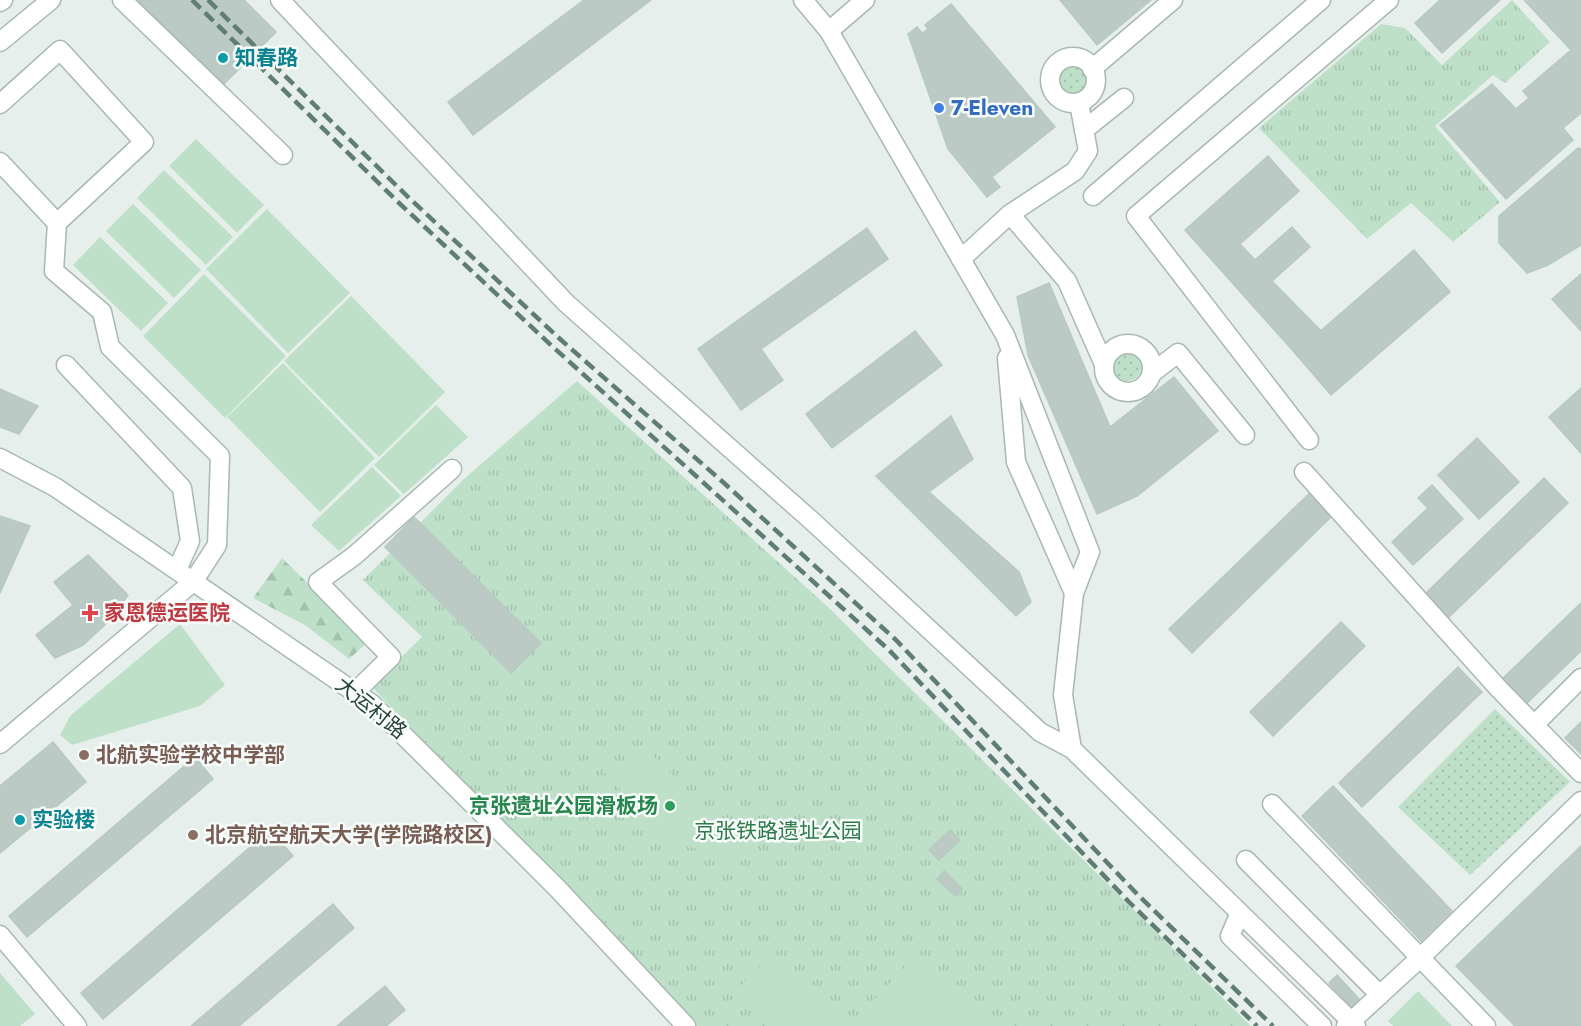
<svg xmlns="http://www.w3.org/2000/svg" width="1581" height="1026" viewBox="0 0 1581 1026" font-family="Jost,'Noto Sans SC',sans-serif">
	<defs>
		<pattern id="grass-dots" width="8" height="8" patternUnits="userSpaceOnUse" patternTransform="scale(1.5)"><rect width="8" height="8" fill="#bfe0c8"/><path d="M2 2h.1M6 6h.1" fill="none" stroke="#a4c1ad" stroke-width="1.8" stroke-linecap="round"/></pattern>
		<pattern id="forest-firs" width="22" height="20" patternUnits="userSpaceOnUse" patternTransform="scale(1.5)"><rect width="22" height="20" fill="#bfe0c8"/><path d="M5 1l3.5 6h-7zM16 11l3.5 6h-7z" fill="#a4c1ad"/></pattern>
		<pattern id="park-tufts" width="24" height="20" patternUnits="userSpaceOnUse" patternTransform="scale(1.5)"><rect width="24" height="20" fill="#bfe0c8"/><path d="M3 7l-1-3M5 7V3M7 7l1-3M15 17l-1-3M17 17v-4M19 17l1-3" fill="none" stroke="#a4c1ad"/></pattern>
	</defs>
	<rect width="100%" height="100%" fill="#e6efeb"/>
	<g fill="url(#grass-dots)">
		<circle cx="1072" cy="81" r="15"/>
		<circle cx="1127" cy="366" r="15"/>
		<path d="M1495 709 1570 782 1470 875 1398 807Z"/>
	</g>
	<path fill="url(#forest-firs)" d="M282 558 368 642 349 659 305 625 253 598Z"/>
	<g fill="url(#park-tufts)">
		<path d="M1512 0 1550 42 1505 83 1493 75 1435 126 1500 202 1453 242 1411 203 1367 239 1259 128 1381 24 1405 28 1442 65Z"/>
		<path d="M577 381 827 606 1251 1026H696L371 686 422 637 363 580 465 478Z"/>
	</g>
	<g fill="#bfe0c8">
		<path d="M196 139 264 205 237 233 169 166Z"/>
		<path d="M164 170 233 237 206 265 137 198Z"/>
		<path d="M133 204 201 270 174 298 106 231Z"/>
		<path d="M267 209 350 293 288 353 206 269Z"/>
		<path d="M100 237 168 303 141 331 73 265Z"/>
		<path d="M204 274 286 356 225 418 143 336Z"/>
		<path d="M351 296 445 392 379 457 284 361Z"/>
		<path d="M283 363 375 458 320 512 227 417Z"/>
		<path d="M436 405 468 437 404 494 374 465Z"/>
		<path d="M372 467 401 496 339 551 311 525Z"/>
		<path d="M180 624 225 685 200 706 72 745 60 735 70 716Z"/>
		<path d="M621 748 654 757 753 855 746 859 674 844 594 762 642 768Z"/>
		<path d="M918 954 992 1026H848Z"/>
		<path d="M770 956 841 1025 840 1026H774L737 990Z"/>
		<path d="M0 973 35 1014 20 1026H0Z"/>
		<path d="M1418 991 1452 1026H1393L1388 1021Z"/>
	</g>
	<g fill="#bbcac4" stroke="#b8c9c2" stroke-width="1.5">
		<path d="M137 0H244L276 32 224 84Z"/>
		<path d="M584 0H651L473 135 448 102Z"/>
		<path d="M1060 0H1151L1097 45Z"/>
		<path d="M1440 0H1500L1442 53 1415 23Z"/>
		<path d="M1581 0V113L1563 128 1573 140 1506 199 1440 125 1492 84 1516 109 1529 98 1523 91 1571 50 1525 1Z"/>
		<path d="M951 4 1055 127 992 177 1000 187 987 197 948 149 908 34 917 27 922 33 928 29 925 25Z"/>
		<path d="M1578 148 1581 149V245L1548 265 1527 273 1499 243V216Z"/>
		<path d="M1268 156 1299 191 1240 244 1255 260 1292 227 1310 247 1272 281 1321 331 1295 353 1185 230Z"/>
		<path d="M867 228 888 259 761 349 783 380 741 410 698 349Z"/>
		<path d="M1414 250 1450 292 1331 395 1295 353Z"/>
		<path d="M1581 274V331L1552 299Z"/>
		<path d="M1049 283 1110 427 1174 377 1218 431 1137 496 1097 514 1028 355 1017 297Z"/>
		<path d="M915 331 942 365 832 448 806 414Z"/>
		<path d="M1581 388V453L1549 417Z"/>
		<path d="M0 389 38 406 19 434 0 427Z"/>
		<path d="M951 416 973 459 929 492 1019 572 1031 602 1016 616 876 476Z"/>
		<path d="M1477 438 1519 482 1479 519 1438 475Z"/>
		<path d="M1544 478 1568 503 1448 618 1425 594Z"/>
		<path d="M1432 485 1463 519 1413 565 1392 542 1428 508 1418 498Z"/>
		<path d="M1315 488 1337 511 1192 653 1169 629Z"/>
		<path d="M0 516 30 526 0 593Z"/>
		<path d="M414 517 541 643 511 673 385 547Z"/>
		<path d="M88 555 128 595 110 620 83 645 55 658 36 635 73 605 54 582Z"/>
		<path d="M1581 603V651L1524 706 1500 681Z"/>
		<path d="M1341 622 1365 646 1273 736 1250 712Z"/>
		<path d="M1458 667 1482 692 1362 807 1339 783Z"/>
		<path d="M1581 722V754L1565 738Z"/>
		<path d="M53 742 86 782 0 853V786Z"/>
		<path d="M195 757 213 779 27 937 9 916Z"/>
		<path d="M1333 786 1452 911 1421 941 1302 816Z"/>
		<path d="M270 830 293 856 103 1019 81 993Z"/>
		<path d="M950 830 960 840 939 860 929 850Z"/>
		<path d="M1581 846V1026H1515L1456 966Z"/>
		<path d="M944 871 962 889 955 896 937 879Z"/>
		<path d="M333 904 354 928 239 1026H191Z"/>
		<path d="M1337 975 1359 999 1351 1007 1329 983Z"/>
		<path d="M385 986 405 1010 386 1026H337Z"/>
	</g>
	<g fill="none" stroke-linecap="round" stroke-linejoin="round">
		<defs>
			<g id="minor">
				<path d="M122 0 283 155"/>
				<path d="M280 0 566 303 812 521 1040 732 1072 749 1356 1026"/>
				<path d="M803 0 829 31 1005 335 1090 552 1074 593 1063 695 1072 749"/>
				<path d="M0 2 3 0"/>
				<path d="M829 31 865 0"/>
				<path d="M0 42 51 0"/>
				<circle cx="1073" cy="80" r="23"/>
				<path d="M1092 69 1173 0"/>
				<path d="M0 104 60 50 144 142 57 223 54 271 102 312 110 347 220 456 217 545 193 582 0 744"/>
				<path d="M1084 130 1124 98"/>
				<path d="M0 162 57 223"/>
				<path d="M1093 196 1321 0"/>
				<path d="M1010 214 1067 281 1103 362"/>
				<path d="M961 259 1010 214 1075 171 1088 151 1079 103"/>
				<circle cx="1128" cy="368" r="24"/>
				<path d="M1007 358 1016 462 1074 593"/>
				<path d="M66 365 182 488 190 541 177 570"/>
				<path d="M1152 373 1178 353 1245 435"/>
				<path d="M1309 440 1136 216 1389 0"/>
				<path d="M0 458 55 487 372 704 557 888 686 1026"/>
				<path d="M1304 472 1499 689 1581 773"/>
				<path d="M355 692 391 657 318 582 354 556 452 469"/>
				<path d="M1534 725 1581 678"/>
				<path d="M1272 804 1486 1026"/>
				<path d="M1246 860 1380 995"/>
				<path d="M1239 915 1230 936 1322 1026"/>
				<path d="M0 935 77 1026"/>
				<path d="M1346 1026 1420 958 1581 801"/>
			</g>
		</defs>
		<use href="#minor" stroke="#a8b8b2" stroke-width="21"/>
		<use href="#minor" stroke="#fff" stroke-width="18"/>
		<g stroke="#5f7d75" stroke-width="4.5" stroke-dasharray="12 6" stroke-linecap="butt">
			<path d="M192 0 398 202 553 347 889 650 1130 903 1257 1026"/>
			<path d="M208 0 406 195 560 339 724 483 896 640 1137 894 1273 1026"/>
		</g>
	</g>
	<g fill="#0f9aa8" stroke="#f7fbf9" stroke-width="2">
		<circle cx="223" cy="58" r="6"/>
		<circle cx="20" cy="820" r="6"/>
	</g>
	<circle fill="#3f7fe0" stroke="#f7fbf9" stroke-width="2" cx="939" cy="108" r="6"/>
	<path fill="#e0444e" stroke="#f7fbf9" stroke-width="2" d="M87 604h6v6h6v6h-6v6h-6v-6h-6v-6h6z"/>
	<g fill="#8d6e63" stroke="#f7fbf9" stroke-width="2">
		<circle cx="84" cy="755" r="6"/>
		<circle cx="193" cy="835" r="6"/>
	</g>
	<circle fill="#2e9e5b" stroke="#f7fbf9" stroke-width="2" cx="670" cy="806" r="6"/>
	<g text-anchor="middle" stroke-width="5" stroke-linejoin="round" paint-order="stroke">
		<g font-size="21" font-weight="bold" fill="#0d838f" stroke="#f7fbf9" text-anchor="start">
			<text x="235" y="65">知春路</text>
			<text x="32" y="827">实验楼</text>
		</g>
		<g font-size="21" font-weight="bold" fill="#366cbe" stroke="#f7fbf9" text-anchor="start">
			<text x="951" y="115">7-Eleven</text>
		</g>
		<g font-size="21" font-weight="bold" fill="#be3a42" stroke="#f7fbf9" text-anchor="start">
			<text x="104" y="620">家恩德运医院</text>
		</g>
		<g font-size="21" fill="#24423a" stroke="#f7fbf9">
			<text transform="translate(371 708) rotate(39)" y="7">大运村路</text>
		</g>
		<g font-size="21" font-weight="bold" fill="#785e54" stroke="#f7fbf9" text-anchor="start">
			<text x="96" y="762">北航实验学校中学部</text>
			<text x="205" y="842">北京航空航天大学(学院路校区)</text>
		</g>
		<g font-size="21" font-weight="bold" fill="#27864d" stroke="#f7fbf9" text-anchor="end">
			<text x="658" y="813">京张遗址公园滑板场</text>
		</g>
		<g font-size="21" fill="#2d7a4b" stroke="#f7fbf9">
			<text x="778" y="838">京张铁路遗址公园</text>
		</g>
	</g>
</svg>
